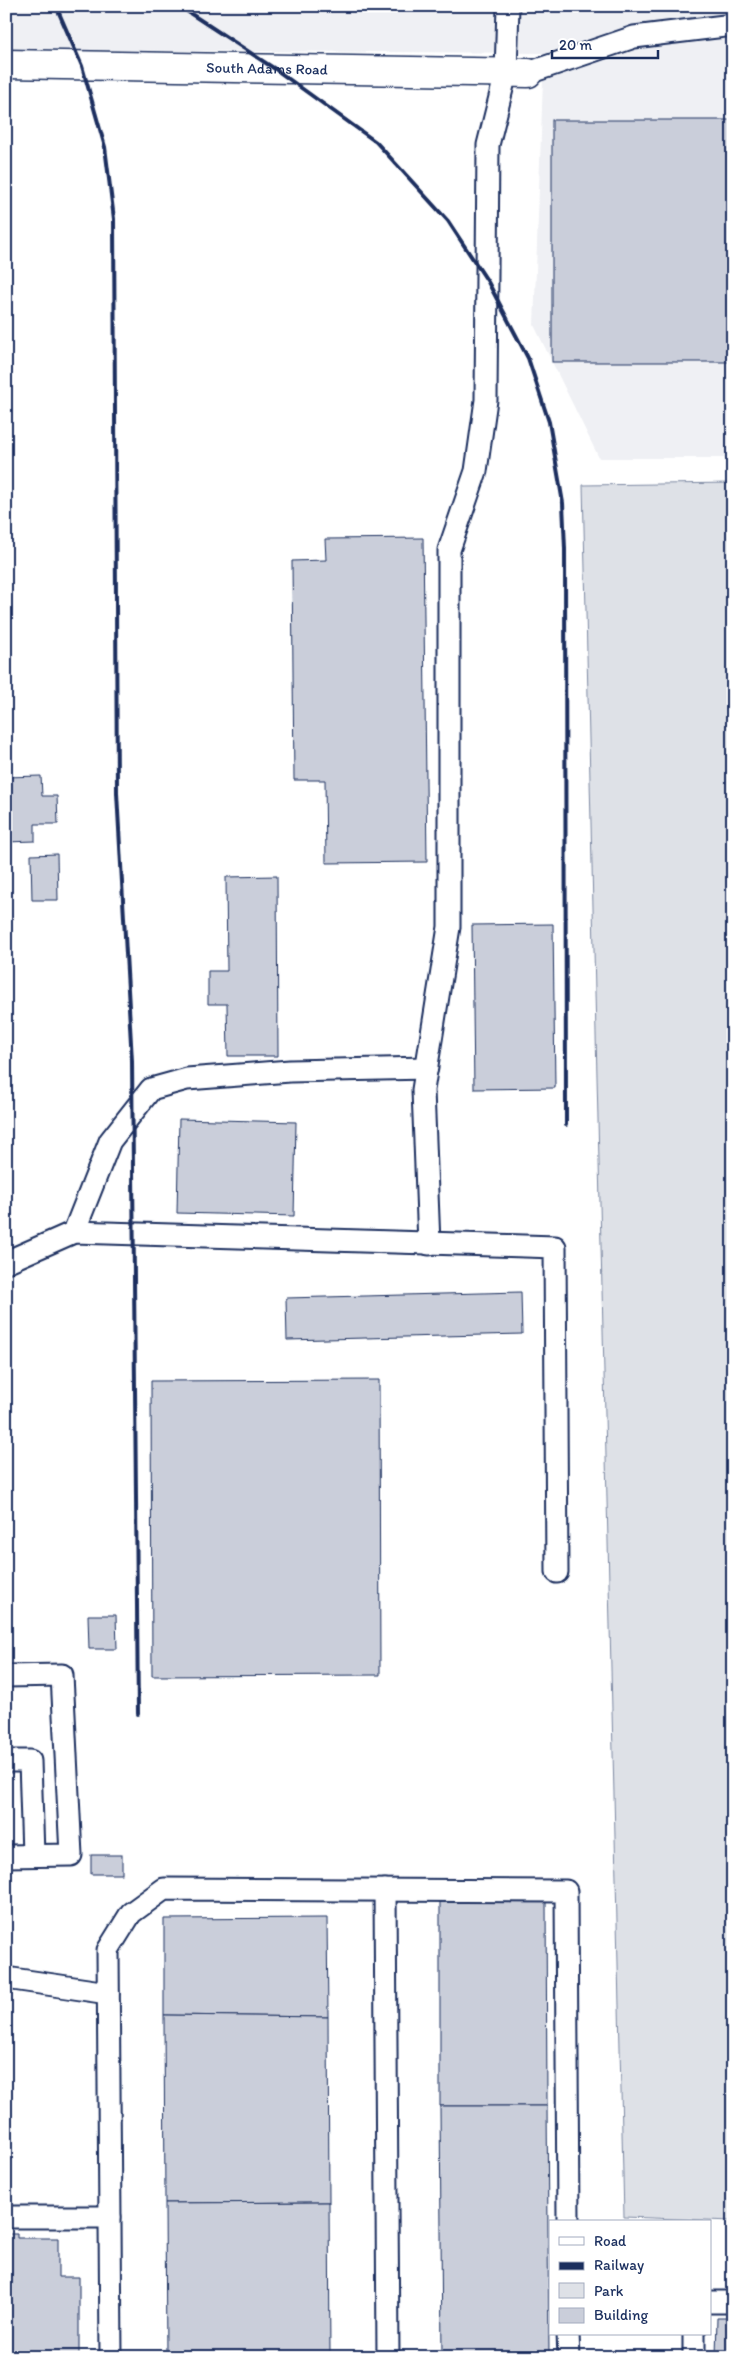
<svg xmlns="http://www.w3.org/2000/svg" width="739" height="2363" viewBox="0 0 739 2363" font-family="Itim,sans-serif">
	<rect width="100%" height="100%" fill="#fff"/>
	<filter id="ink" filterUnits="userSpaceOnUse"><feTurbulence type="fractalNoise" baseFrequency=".02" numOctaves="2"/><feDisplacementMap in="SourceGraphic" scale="10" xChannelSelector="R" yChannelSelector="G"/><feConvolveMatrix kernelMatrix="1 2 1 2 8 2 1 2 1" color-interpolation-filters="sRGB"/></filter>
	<g filter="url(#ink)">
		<path fill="#eff0f4" d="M6 6H733V458H599L534 325 544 53 6 50Z"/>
		<path fill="#dee1e7" stroke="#7c88a2" d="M733 483V2221L624 2217 583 485Z"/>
		<g fill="#caceda" stroke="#1b2f5e">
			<rect x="552" y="120" width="181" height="242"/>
			<path d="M423 538 427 862 326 863 325 780H294L292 561 326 560 325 539Z"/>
			<path d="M41 776 42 796H57L58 824H35V841L6 842V777Z"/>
			<path d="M57 854 58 900H32L31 855Z"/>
			<path d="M277 876 278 1056H228L227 1004H208V971H227L226 877Z"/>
			<path d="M553 924 555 1088 474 1089 472 925Z"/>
			<path d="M179 1119 296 1122 294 1216 177 1213Z"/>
			<path d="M521 1292 522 1334 287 1340 286 1298Z"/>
			<path d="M379 1380 380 1675 152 1676 151 1381Z"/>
			<path d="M88 1615H116L117 1649H89Z"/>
			<rect x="91" y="1855" width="31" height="19"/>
			<path d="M546 1901 547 2106H440V1902Z"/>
			<path d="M327 1918 328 2017 164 2015V1919Z"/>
			<path d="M164 2015 328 2017 329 2202 165 2203Z"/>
			<path d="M440 2106H547L549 2357H442Z"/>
			<path d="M329 2202 330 2357H166L165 2203Z"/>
			<path d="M6 2234H17V2238H58V2277H79V2357H6Z"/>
			<path d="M717 2318H733V2357H716Z"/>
		</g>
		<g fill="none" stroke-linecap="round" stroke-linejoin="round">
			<defs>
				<g id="lane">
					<path d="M528 73 634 37 733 25"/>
					<path d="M74 1232 110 1141 151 1089 187 1079 290 1071 427 1068"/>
					<path d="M429 1244 423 1090 449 927V550L476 471 486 400 488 145 506 73 508 6"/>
					<path d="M6 1262 74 1232 555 1247 557 1572"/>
					<path d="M6 1676 62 1675 71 1855 6 1856"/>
					<path d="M6 1761H30L33 1855"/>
					<path d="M385 1890 388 2357"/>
					<path d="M6 1978 108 1993"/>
					<path d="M6 2217H110"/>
					<path d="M710 2302H733"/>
					<path d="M568 2334 569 2357"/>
					<path d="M111 2357 108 1950 131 1913 164 1889 566 1891 568 2222"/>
					<path d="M694 2357V2334"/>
				</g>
				<g id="street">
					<path id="s1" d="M6 64 528 73"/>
				</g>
			</defs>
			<use href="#lane" stroke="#1b2f5e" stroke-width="25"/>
			<use href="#street" stroke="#1b2f5e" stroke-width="31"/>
			<use href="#lane" stroke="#fff" stroke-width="21"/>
			<use href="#street" stroke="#fff" stroke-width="28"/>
			<g stroke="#1b2f5e" stroke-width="4">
				<path d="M56 6 82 66 105 147 114 219 117 793 132 1061 138 1714"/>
				<path d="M179 6 275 69 376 142 448 221 488 282 528 358 549 422 563 503 565 549 566 1125"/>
			</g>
		</g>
	</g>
	<g text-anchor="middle" stroke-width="4" stroke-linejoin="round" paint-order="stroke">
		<g font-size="15" fill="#1b2f5e" stroke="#fff">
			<text dy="5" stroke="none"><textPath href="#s1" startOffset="261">South Adams Road</textPath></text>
		</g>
	</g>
	<rect width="739" height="2363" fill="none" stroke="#fff" stroke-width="25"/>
	<rect x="12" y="12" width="714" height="2338" fill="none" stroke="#1b2f5e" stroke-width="2" filter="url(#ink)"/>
	<rect x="549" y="2220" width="162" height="115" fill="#ffffff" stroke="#a4acbf"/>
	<rect x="559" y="2237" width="25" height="8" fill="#ffffff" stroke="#a4acbf"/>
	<text x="594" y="2246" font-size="15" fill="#1b2f5e">Road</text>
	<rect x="559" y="2262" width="25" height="8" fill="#1b2f5e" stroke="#a4acbf"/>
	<text x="594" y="2270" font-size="15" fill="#1b2f5e">Railway</text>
	<rect x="559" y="2283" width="25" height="15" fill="#dee1e7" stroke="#a4acbf"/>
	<text x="594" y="2296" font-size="15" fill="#1b2f5e">Park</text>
	<rect x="559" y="2308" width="25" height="15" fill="#caceda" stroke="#a4acbf"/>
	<text x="594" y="2320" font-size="15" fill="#1b2f5e">Building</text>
	<path d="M552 50v8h106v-8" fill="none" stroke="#1b2f5e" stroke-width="2.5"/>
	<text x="559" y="50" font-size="15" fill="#1b2f5e" stroke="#ffffff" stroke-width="4" paint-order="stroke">20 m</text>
</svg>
